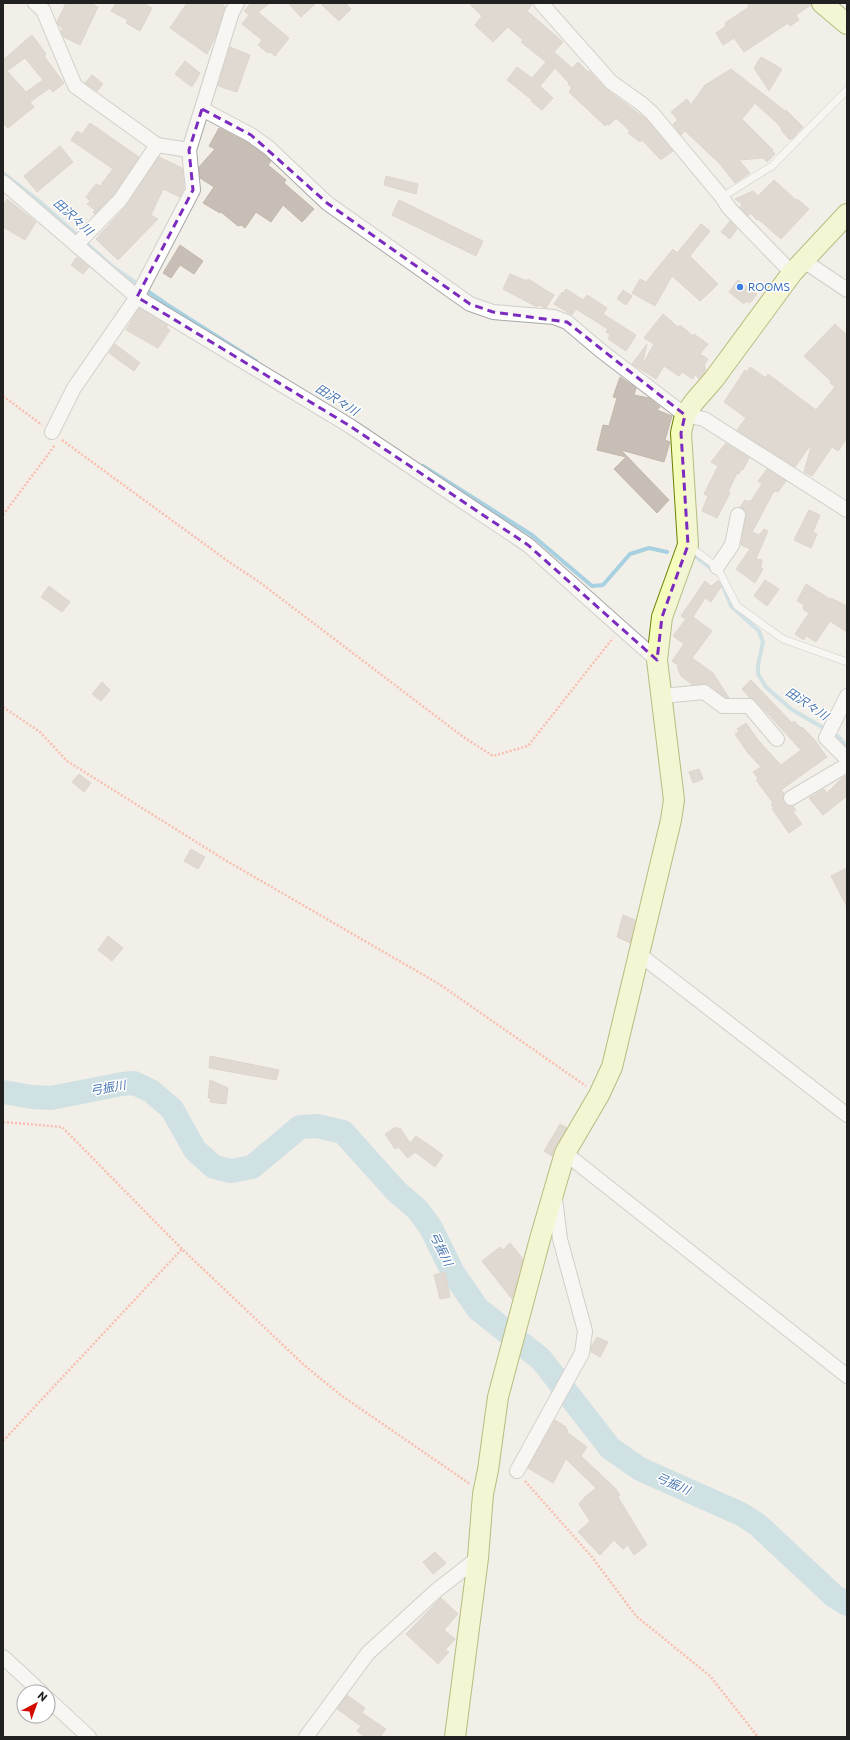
<svg xmlns="http://www.w3.org/2000/svg" width="850" height="1740" viewBox="0 0 850 1740" font-family="Commissioner,'Noto Sans JP',sans-serif">
	<rect width="100%" height="100%" fill="#f2efe8"/>
	<g fill="none" stroke-linecap="round" stroke-linejoin="round">
		<g stroke="#a7d0e1" stroke-width="4">
			<path d="M3 173 39 201 113 267 166 304 256 361"/>
			<path d="M423 466 532 535 592 586 603 585 630 554 649 548 667 552"/>
			<path d="M696 557 714 571"/>
			<path d="M721 581 731 606 759 631 763 642 758 665V674L766 687 791 709 839 737 847 747"/>
		</g>
		<path stroke="#a7d0e1" stroke-width="24" d="M3 1092 32 1097 51 1098 122 1084 134 1083 151 1091 172 1109 195 1150 214 1167 231 1171 252 1167 300 1127 317 1126 343 1132 396 1191 418 1210 431 1228 453 1273 478 1309 541 1359 610 1448 640 1469 741 1514 758 1525 834 1596 847 1604"/>
	</g>
	<g fill="#c7beb6" stroke="#c4b7a9" fill-rule="evenodd">
		<path d="M66 3H90L98 7 80 45 64 37 61 31 63 28 59 26 57 22Z"/>
		<path d="M116 3H143L152 8 140 31 126 23 128 20 111 11Z"/>
		<path d="M187 3H222L225 7 216 35 207 54 170 28Z"/>
		<path d="M251 3H270L258 12 289 38 275 56 270 52 268 53 258 45 262 40 242 24 249 15 244 11Z"/>
		<path d="M288 3H316L301 17Z"/>
		<path d="M320 3H345L351 9 339 21Z"/>
		<path d="M469 3H533L527 11 563 42 554 52 572 68 578 62 588 72 589 71 606 89 646 119 673 151 662 159H660L642 140 640 142 628 133 630 131 616 118 609 125 607 124 605 126 569 92 572 88 568 84 569 83 555 68 540 86 553 98 542 110 531 101 532 100 507 80 517 67 532 78 546 62 521 42 523 40 508 27 493 42 475 25 482 16Z"/>
		<path d="M747 3H811V5L796 15 799 20 790 26 788 23 744 52 734 38 723 45 716 33 726 26 725 23 749 7Z"/>
		<path d="M32 35 46 54 44 56 64 83 53 92 50 88 30 102 34 107 8 128 3 123V60ZM25 58 43 80 26 92 7 71Z"/>
		<path d="M230 47 250 55 237 92 218 86Z"/>
		<path d="M761 57 782 69 769 91 754 68Z"/>
		<path d="M185 61 200 73 192 87 175 74Z"/>
		<path d="M731 69 785 111 786 110 803 127 792 139H789L781 130 782 129 777 123 755 103 742 119 773 150 772 151 775 154 767 162 763 158 739 160 750 173 735 183 719 163 685 131 681 135 673 124 678 120 671 112 687 99 691 105 705 85Z"/>
		<path d="M92 75 103 84 97 91 85 83Z"/>
		<path d="M90 123 139 157 113 195 95 214 93 212 95 210 87 204 90 201 86 197 96 184 100 186 113 169 71 140 77 131 82 134Z"/>
		<path d="M219 128 246 142 264 155 271 161 268 165 286 180 284 183 314 209 302 222 283 205 271 222 256 212 245 228 241 225 238 226 221 212 220 213 203 203 214 187 200 178 199 167 215 149 209 146Z"/>
		<path d="M60 146 73 162 37 192 24 176Z"/>
		<path d="M159 157 182 168 184 188 180 197 163 189 151 215 158 219 118 260 96 239 127 205Z"/>
		<path d="M386 176 418 184 416 194 384 185Z"/>
		<path d="M774 180 796 200 797 199 809 209 781 239 758 219 757 220 750 213 748 216 740 207 742 204 735 199 753 191 758 196Z"/>
		<path d="M7 199 36 222 25 240 3 227V206Z"/>
		<path d="M399 200 483 241 476 256 392 215Z"/>
		<path d="M730 221 737 229 730 239 721 232Z"/>
		<path d="M701 224 710 231 690 256 718 284 709 293 700 301 672 276 655 306 632 293 640 279 646 282 673 249 677 253Z"/>
		<path d="M180 245 203 261 194 274 180 265 171 278 163 273Z"/>
		<path d="M77 257 89 267 83 274 71 265Z"/>
		<path d="M510 274 527 281 528 279 554 295 546 308 538 305 537 307 503 289Z"/>
		<path d="M738 280 757 294 750 303 746 301 744 304 729 292Z"/>
		<path d="M566 289 583 300 587 295 607 308 603 314 636 335 626 351 608 339 610 335 606 332 608 329 576 309 572 315 554 304 562 292 563 293Z"/>
		<path d="M623 290 632 296 626 305 617 299Z"/>
		<path d="M139 308 168 325 166 327 170 330 158 348 126 330Z"/>
		<path d="M663 314 678 327 680 325 693 336 694 334 708 344 700 354 708 359 704 365 706 370 699 379 695 374 693 379 682 372 679 376 664 366 656 379 632 364 647 344 642 366 654 344 644 338Z"/>
		<path d="M835 324 847 335V438L838 451 832 447 812 476 804 472 812 443 795 467 737 430 746 418 724 402 745 370 747 372 750 367 766 378 768 374 816 410 835 387 830 383 831 381 804 356Z"/>
		<path d="M115 344 140 363 134 371 109 353Z"/>
		<path d="M620 377 636 388 634 395 649 398 660 407 657 410 672 416 665 440 670 442 664 462 621 450 669 500 657 513 614 469 626 457 597 450 603 425 609 426 617 398 613 397Z"/>
		<path d="M725 444H727L749 458 743 470 741 469 739 474 737 473 728 492 730 493 717 518 702 511 708 496 704 494 718 466 711 462Z"/>
		<path d="M767 469 786 481 778 492 774 491 752 532 759 535 764 529 768 531 756 559 762 560 761 568 763 569 755 583 736 569 750 549 741 545 746 516V512L740 507 745 500 749 502 750 500 751 501 762 484 758 481Z"/>
		<path d="M809 510 820 515 813 532 817 534 811 548 794 540Z"/>
		<path d="M765 580 779 589 767 606 754 596Z"/>
		<path d="M705 581 711 586 718 581 721 587 711 602 705 598 693 617 712 631 692 658 713 673 729 698H726L709 685 703 684 692 685 681 676 677 667 679 666 672 661 684 644 673 636 686 619 681 616Z"/>
		<path d="M806 584 830 599 831 598 847 606V632L830 621 816 642 806 636 804 640 795 634 809 613 804 610 803 607 804 605 797 601Z"/>
		<path d="M49 586 70 602 62 612 41 597Z"/>
		<path d="M751 680 792 723 794 721 801 728 802 727 814 739 827 757 781 790 784 793V802L787 806H793L796 810 793 812 802 824 789 833 772 809 774 808 771 805 773 803 756 780 758 778 753 772 761 767 748 753 735 734 739 732 737 729 746 723 758 740 781 765 801 750 755 700 750 698 742 689Z"/>
		<path d="M102 682 110 690 101 701 92 694Z"/>
		<path d="M699 769 703 779 693 783 689 772Z"/>
		<path d="M79 774 91 783 84 792 72 782Z"/>
		<path d="M847 775V796L823 815 809 798 824 789 827 793 842 778Z"/>
		<path d="M191 849 205 857 198 869 184 861Z"/>
		<path d="M847 868V907L831 876Z"/>
		<path d="M623 915 635 920 630 943 617 937Z"/>
		<path d="M108 936 123 948 112 961 98 950Z"/>
		<path d="M210 1056 279 1070 276 1080 209 1068Z"/>
		<path d="M210 1080 228 1088 226 1104 210 1102 211 1098H208Z"/>
		<path d="M560 1124 567 1128 555 1147 552 1156 544 1151Z"/>
		<path d="M396 1127 398 1129 400 1128 410 1143 416 1136 443 1155 435 1167 415 1152 408 1158 398 1147 395 1149 385 1134Z"/>
		<path d="M510 1243 523 1259 512 1299 482 1261 500 1247 503 1250Z"/>
		<path d="M445 1272 450 1297 440 1299 434 1275Z"/>
		<path d="M597 1337 608 1342 600 1357 591 1352V1347Z"/>
		<path d="M555 1420 566 1427V1429L568 1430 567 1432 587 1447 581 1456 616 1489 620 1495 618 1497 647 1545 634 1555 628 1545 623 1549 614 1540 600 1555 578 1532 590 1521 579 1504 585 1497 596 1488 566 1459 553 1483 528 1468Z"/>
		<path d="M435 1552 446 1563 433 1574 423 1562Z"/>
		<path d="M441 1598 458 1614 444 1630 455 1639 445 1650 449 1652 438 1664 406 1634Z"/>
		<path d="M347 1695 365 1708 362 1713 386 1729 380 1737H365L357 1731 361 1726 337 1709Z"/>
	</g>
	<g fill="none" stroke-linecap="round" stroke-linejoin="round">
		<defs>
			<g id="lane">
				<path d="M722 197 772 166 847 90"/>
				<path d="M689 546 717 567 737 606 783 639 847 662"/>
			</g>
			<g id="street">
				<path d="M35 3 43 10 75 86 157 145 189 150"/>
				<path d="M541 3 611 82 642 104 652 113 722 197 729 208 792 273"/>
				<path d="M202 109 251 135 269 148 327 203 470 304 493 312 554 317 567 322 600 350 685 415 704 419 847 510"/>
				<path d="M3 182 137 297 350 426 528 545 657 660"/>
				<path d="M76 245 120 200 157 145"/>
				<path d="M804 261 847 290"/>
				<path d="M52 432 74 388 137 297 193 190 189 150 232 12 237 3"/>
				<path d="M717 567 732 545 738 515"/>
				<path d="M662 696 704 692 723 706H749L777 739"/>
				<path d="M847 696 826 738 847 759"/>
				<path d="M791 798 847 765"/>
				<path d="M639 954 847 1115"/>
				<path d="M565 1153 847 1376"/>
				<path d="M517 1471 582 1353 585 1331 560 1239 555 1198"/>
				<path d="M3 1657 41 1692"/>
				<path d="M48 1699 89 1737"/>
				<path d="M306 1737 368 1653 437 1590 478 1558"/>
			</g>
			<g id="secondary">
				<path d="M822 3 847 24"/>
				<path d="M455 1737 478 1558 483 1494 488 1470 498 1397 540 1239 565 1153 599 1095 612 1067 671 820 674 800 657 660 662 617 688 545 681 433 685 415 694 402 714 379 792 273 847 214"/>
			</g>
		</defs>
		<use href="#lane" stroke="#a8a8a8" stroke-width="8"/>
		<use href="#street" stroke="#a8a8a8" stroke-width="16"/>
		<use href="#secondary" stroke="#6c8100" stroke-width="22"/>
		<g stroke="#ff836c" stroke-width="2.5" stroke-dasharray="2 2" stroke-linecap="butt">
			<path d="M3 396 42 425"/>
			<path d="M62 440 229 562 258 581 462 736 493 756 528 746 613 638"/>
			<path d="M3 515 55 445"/>
			<path d="M3 707 40 732 67 761 225 860 439 984 586 1086"/>
			<path d="M3 1122 62 1127 182 1249 304 1365 342 1396 470 1484"/>
			<path d="M3 1441 182 1249"/>
			<path d="M525 1481 592 1557 636 1616 710 1676 758 1737"/>
		</g>
		<use href="#lane" stroke="#fff" stroke-width="7"/>
		<use href="#street" stroke="#fff" stroke-width="14"/>
		<use href="#secondary" stroke="#f6fcbb" stroke-width="20"/>
	</g>
	<path d="M0 0H850V1740H0ZM202 109 251 135 327 203 470 304 493 312 567 322 685 415 681 433 688 545 662 617 657 660 528 545 350 426 137 297 193 190 189 150Z" fill="#f2efe8" fill-opacity=".55" fill-rule="evenodd"/>
	<path fill="none" stroke="#7b2cbf" stroke-width="3" stroke-dasharray="8 5" stroke-linejoin="round" d="M202 109 251 135 327 203 470 304 493 312 567 322 685 415 681 433 688 545 662 617 657 660 528 545 350 426 137 297 193 190 189 150Z"/>
	<circle fill="#3f7fe0" stroke="#fff" stroke-width="1.5" cx="740" cy="287" r="4"/>
	<g text-anchor="middle" stroke-width="3" stroke-linejoin="round" paint-order="stroke">
		<g font-size="11" fill="#366cbe" stroke="#fff" text-anchor="start">
			<text x="748" y="291">ROOMS</text>
		</g>
		<g font-size="12" font-style="italic" fill="#4574af" stroke="#fff">
			<text transform="translate(73 217) rotate(42)" y="4">田沢々川</text>
			<text transform="translate(337 400) rotate(32)" y="4">田沢々川</text>
			<text transform="translate(807 704) rotate(34)" y="4">田沢々川</text>
			<text transform="translate(108 1088) rotate(-10)" y="4">弓振川</text>
			<text transform="translate(441 1249) rotate(64)" y="4">弓振川</text>
			<text transform="translate(673 1484) rotate(24)" y="4">弓振川</text>
		</g>
	</g>
	<rect width="850" height="1740" fill="none" stroke="#212121" stroke-width="8"/>
	<g transform="translate(36 1704) rotate(41)"><circle r="19" fill="#ffffff" stroke="#a6a6a6"/>
	<path d="M0-3L7 15L0 10L-7 15Z" fill="#d30c00"/>
	<text y="-6" font-size="11" font-weight="bold" text-anchor="middle" fill="#212121">N</text>
	</g>
</svg>
